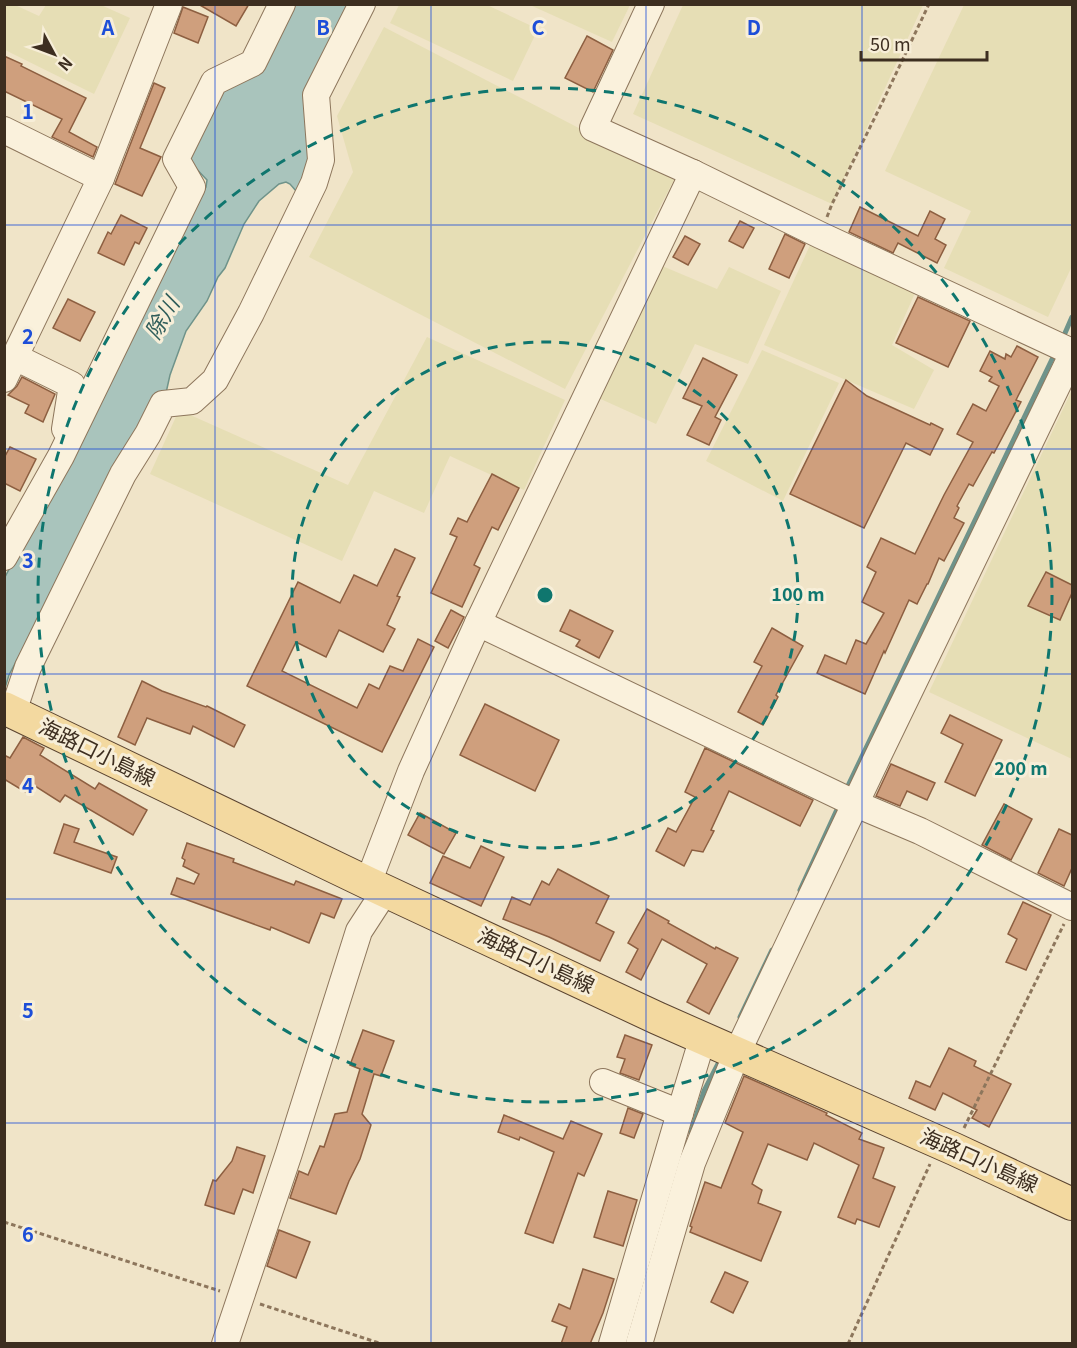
<svg xmlns="http://www.w3.org/2000/svg" width="1077" height="1348" viewBox="0 0 1077 1348" font-family="Georgia,'Noto Sans JP',serif">
	<rect width="100%" height="100%" fill="#f0e4c8"/>
	<g fill="#e6deb5">
		<path d="M4 5H15L39 16 46 5H101L130 18 94 94 5 50Z"/>
		<path d="M487 5 538 29 513 81 390 23 399 5Z"/>
		<path d="M530 5H630L612 42Z"/>
		<path d="M683 5H923L832 204 633 114Z"/>
		<path d="M964 5H1072V266L1048 317 944 268 971 211 885 171Z"/>
		<path d="M384 27 675 178 565 389 309 257 353 172 337 116Z"/>
		<path d="M812 241 915 293 892 345 934 370 914 409 764 345Z"/>
		<path d="M655 263 717 289 729 267 781 291 748 364 695 344 656 424 594 396Z"/>
		<path d="M427 337 565 400 524 490 450 456 424 513 374 491 342 561 150 474 179 410 348 485Z"/>
		<path d="M762 350 839 383 783 501 706 461Z"/>
		<path d="M1072 390V759L929 692Z"/>
	</g>
	<path fill="#a9c4bc" stroke="#6f938a" stroke-width="1.5" d="M293 5H352L316 147 297 192 290 184 286 182 279 184 259 201 244 224 225 268 218 277 207 301 186 331 170 375 166 393 18 658 9 675 5 688V577L71 451 206 187 207 180 188 160 216 93Z"/>
	<g fill="none" stroke-linecap="round" stroke-linejoin="round">
		<g stroke="#6f938a" stroke-width="5">
			<path d="M1062 340 1072 317"/>
			<path d="M845 792 1056 351"/>
			<path d="M800 890 840 803"/>
			<path d="M740 1017 772 950"/>
			<path d="M691 1133 704 1091 719 1062"/>
			<path d="M644 1279 652 1256"/>
		</g>
	</g>
	<g fill="#cf9f7d" stroke="#8d5f41" stroke-width="1.5">
		<path d="M198 4H249L236 26Z"/>
		<path d="M183 7 208 17 198 43 174 33Z"/>
		<path d="M587 36 613 50 593 92 565 78Z"/>
		<path d="M4 56 22 64 21 66 86 98 69 132 97 147 93 157 52 137 62 119 4 91Z"/>
		<path d="M154 83 165 88 140 148 161 157 142 196 115 184Z"/>
		<path d="M860 207 918 236 930 211 945 219 935 239 946 245 937 263 898 243 893 253 849 232Z"/>
		<path d="M121 215 147 228 139 244 135 242 124 265 98 253 108 232 111 234Z"/>
		<path d="M740 221 754 228 743 248 729 241Z"/>
		<path d="M785 234 805 244 789 278 769 269Z"/>
		<path d="M685 236 700 244 688 265 673 257Z"/>
		<path d="M918 297 970 321 948 367 896 343Z"/>
		<path d="M68 299 95 312 80 341 53 328Z"/>
		<path d="M1017 346 1038 357 1016 400 1021 402 994 453 992 452 973 486 969 484 957 506 959 508 954 518 964 523 944 561 939 558 928 584H927L917 604 909 600 885 653 884 651 865 694 817 673 825 655 846 664 856 640 866 644 884 613 862 602 876 572 867 567 881 538 915 554 944 495 973 442 957 434 973 404 986 411 999 386 989 381 992 377 980 371 990 351 1005 359 1006 354 1011 357Z"/>
		<path d="M703 358 737 375 715 417 721 420 709 445 687 435 702 406 683 398Z"/>
		<path d="M22 377 55 394 43 422 25 413 29 405 8 395 17 386Z"/>
		<path d="M846 380 867 396 930 425 931 423 943 429 930 455 906 443 864 528 790 494Z"/>
		<path d="M10 447 36 459 20 491 4 483V458Z"/>
		<path d="M492 474 519 488 498 530 492 527 474 565 480 568 462 607 431 593 457 537 450 534 458 518 467 522Z"/>
		<path d="M395 549 415 558 397 596 400 597 387 625 395 629 383 652 339 630 326 657 296 642 282 671 357 708 369 684 379 689 390 666 403 671 418 639 434 647 382 752 247 686 298 582 340 603 354 575 377 586Z"/>
		<path d="M1046 572 1072 585V593L1060 620 1028 606Z"/>
		<path d="M451 610 464 617 448 648 435 641Z"/>
		<path d="M570 610 613 631 599 658 576 646 580 640 560 631Z"/>
		<path d="M772 628 803 646 776 695 778 697 763 725 738 712 762 666 754 662Z"/>
		<path d="M142 681 162 691 206 707 207 706 245 725 234 747 193 726 190 734 147 718 135 745 118 737Z"/>
		<path d="M485 704 559 740 535 791 460 755Z"/>
		<path d="M950 715 1002 740 975 796 945 782 963 744 941 733Z"/>
		<path d="M23 737 44 748 40 755 95 789 99 783 147 810 133 835 65 795 60 802 32 784 27 793 4 779V755L10 758Z"/>
		<path d="M705 748 813 800 800 826 729 791 711 830 714 831 703 852 692 850 684 866 656 851 668 828 676 832 695 797 685 792Z"/>
		<path d="M891 764 935 783 927 800 907 791 900 806 876 796Z"/>
		<path d="M1004 804 1032 819 1011 860 982 845Z"/>
		<path d="M420 813 456 833 444 854 408 835Z"/>
		<path d="M64 824 79 829 74 842 117 857 111 873 54 853Z"/>
		<path d="M1059 829 1072 835V868L1064 886 1038 873Z"/>
		<path d="M187 843 234 859 233 862 294 885 296 881 342 899 334 918 321 913 309 943 271 927 270 930 171 894 177 878 194 884 199 874 183 866 185 860 182 858Z"/>
		<path d="M481 846 504 857 481 906 430 883 443 856 470 868Z"/>
		<path d="M558 869 609 896 596 923 614 932 600 961 549 937 503 919 512 897 530 905 542 881 549 885Z"/>
		<path d="M1023 902 1051 915 1026 970 1006 962 1017 939 1008 934Z"/>
		<path d="M647 909 669 921 668 923 715 949 716 947 738 958 709 1014 687 1002 707 964 662 939 641 980 626 972 638 949 628 943Z"/>
		<path d="M363 1030 394 1041 381 1076 374 1074 362 1114 371 1125 360 1159 349 1181 336 1214 290 1198 299 1171 308 1175 320 1146 324 1147 335 1114 347 1112 360 1069 350 1065Z"/>
		<path d="M625 1035 652 1045 639 1080 620 1073 625 1059 617 1057Z"/>
		<path d="M949 1048 976 1061 974 1066 1011 1084 989 1127 972 1118 977 1110 943 1093 935 1110 909 1098 916 1081 930 1087Z"/>
		<path d="M744 1076 827 1113 826 1115 862 1133 859 1139 884 1148 873 1178 895 1187 879 1227 857 1219 855 1224 838 1217 859 1165 814 1143 807 1160 768 1144 752 1184 762 1190 758 1203 781 1212 761 1261 690 1232 692 1227 690 1226 705 1182 721 1188 743 1132 725 1123Z"/>
		<path d="M628 1108 643 1114 634 1138 620 1133Z"/>
		<path d="M504 1115 563 1139 571 1121 602 1134 584 1176 578 1173 553 1243 525 1233 554 1152 520 1137 519 1140 498 1132Z"/>
		<path d="M237 1147 265 1156 253 1193 243 1189 234 1214 205 1205 213 1180 216 1181 232 1161Z"/>
		<path d="M608 1191 637 1200 623 1246 594 1237Z"/>
		<path d="M279 1230 310 1242 296 1278 267 1266Z"/>
		<path d="M583 1269 614 1279 603 1313 590 1344H561L567 1327 552 1321 559 1304 570 1309Z"/>
		<path d="M725 1272 748 1282 733 1313 711 1302Z"/>
	</g>
	<g fill="none" stroke-linecap="round" stroke-linejoin="round">
		<defs>
			<g id="minor">
				<path d="M651 4 593 128 693 173 820 235 1072 352"/>
				<path d="M4 130 101 178"/>
				<path d="M15 357 72 385 65 429"/>
				<path d="M4 379 101 178 169 4"/>
				<path d="M4 557 61 456 192 187 176 159 214 82 253 63 282 4"/>
				<path d="M478 623 856 804 920 831 1072 907"/>
				<path d="M13 712 28 667 123 474 148 434 163 404 192 401 215 380 251 313 314 183 321 160 316 95 362 4"/>
				<path d="M368 883 411 771 478 623 693 173"/>
				<path d="M603 1082 680 1113 703 1037"/>
				<path d="M225 1344 289 1153 359 931 385 891"/>
				<path d="M612 1344 680 1113"/>
				<path d="M639 1344 692 1163 737 1053 877 758 1072 355"/>
			</g>
			<path id="major" d="M4 708 368 883 657 1018 954 1149 1072 1204"/>
		</defs>
		<use href="#minor" stroke="#8d765c" stroke-width="28"/>
		<use href="#major" stroke="#5b4430" stroke-width="34"/>
		<g stroke="#8d765c" stroke-width="3" stroke-dasharray="4.5 3" stroke-linecap="butt">
			<path d="M827 217 832 204 883 101 929 4"/>
			<path d="M964 1128 1064 924"/>
			<path d="M4 1222 220 1291"/>
			<path d="M260 1304 382 1344"/>
			<path d="M848 1344 930 1164"/>
		</g>
		<use href="#minor" stroke="#faf1dc" stroke-width="26"/>
		<use href="#major" stroke="#f3d9a0" stroke-width="32"/>
	</g>
	<path fill="none" stroke="#1d4ed8" stroke-width="1.5" stroke-opacity="0.55" d="M215 4V1344M431 4V1344M646 4V1344M862 4V1344M4 225H1072M4 449H1072M4 674H1072M4 899H1072M4 1123H1072"/>
	<g fill="none" stroke="#0f766e" stroke-width="3" stroke-dasharray="10 8">
		<circle cx="545" cy="595" r="253"/>
		<circle cx="545" cy="595" r="507"/>
	</g>
	<g text-anchor="middle" stroke-width="6" stroke-linejoin="round" paint-order="stroke">
		<g font-size="21" fill="#3d2e20" stroke="#f7eed8">
			<text transform="translate(97 753) rotate(26)" y="7">海路口小島線</text>
			<text transform="translate(536 961) rotate(25)" y="7">海路口小島線</text>
			<text transform="translate(979 1161) rotate(24)" y="7">海路口小島線</text>
		</g>
		<g font-size="22" font-style="italic" fill="#2f5d5a" stroke="#f7eed8">
			<text transform="translate(162 318) rotate(-59)" y="8">除川</text>
		</g>
	</g>
	<g font-size="20" text-anchor="middle" font-weight="bold" fill="#1d4ed8" stroke="#f7eed8" stroke-width="6" stroke-linejoin="round" paint-order="stroke">
		<text x="108" y="35">A</text>
		<text x="323" y="35">B</text>
		<text x="538" y="35">C</text>
		<text x="754" y="35">D</text>
		<text x="28" y="119">1</text>
		<text x="28" y="344">2</text>
		<text x="28" y="568">3</text>
		<text x="28" y="793">4</text>
		<text x="28" y="1018">5</text>
		<text x="28" y="1242">6</text>
	</g>
	<circle cx="545" cy="595" r="9" fill="#0f766e" stroke="#f7eed8" stroke-width="3"/>
	<g font-size="18" text-anchor="middle" font-weight="bold" fill="#0f766e" stroke="#f7eed8" stroke-width="6" stroke-linejoin="round" paint-order="stroke">
		<text x="798" y="601">100 m</text>
		<text x="1021" y="775">200 m</text>
	</g>
	<rect width="1077" height="1348" fill="none" stroke="#3d2e20" stroke-width="12"/>
	<g transform="translate(54 54) rotate(131)" stroke="#f7eed8" stroke-width="4.5" paint-order="stroke">
	<path d="M0-4.5L10 22L0 15L-10 22Z" fill="#3d2e20"/>
	<text y="-9" font-size="16" font-weight="bold" text-anchor="middle" fill="#3d2e20">N</text>
	</g>
	<path d="M861 51v9h126v-9" fill="none" stroke="#3d2e20" stroke-width="3"/>
	<text x="870" y="51" font-size="18" fill="#3d2e20" stroke="#f7eed8" stroke-width="4.5" paint-order="stroke">50 m</text>
</svg>
